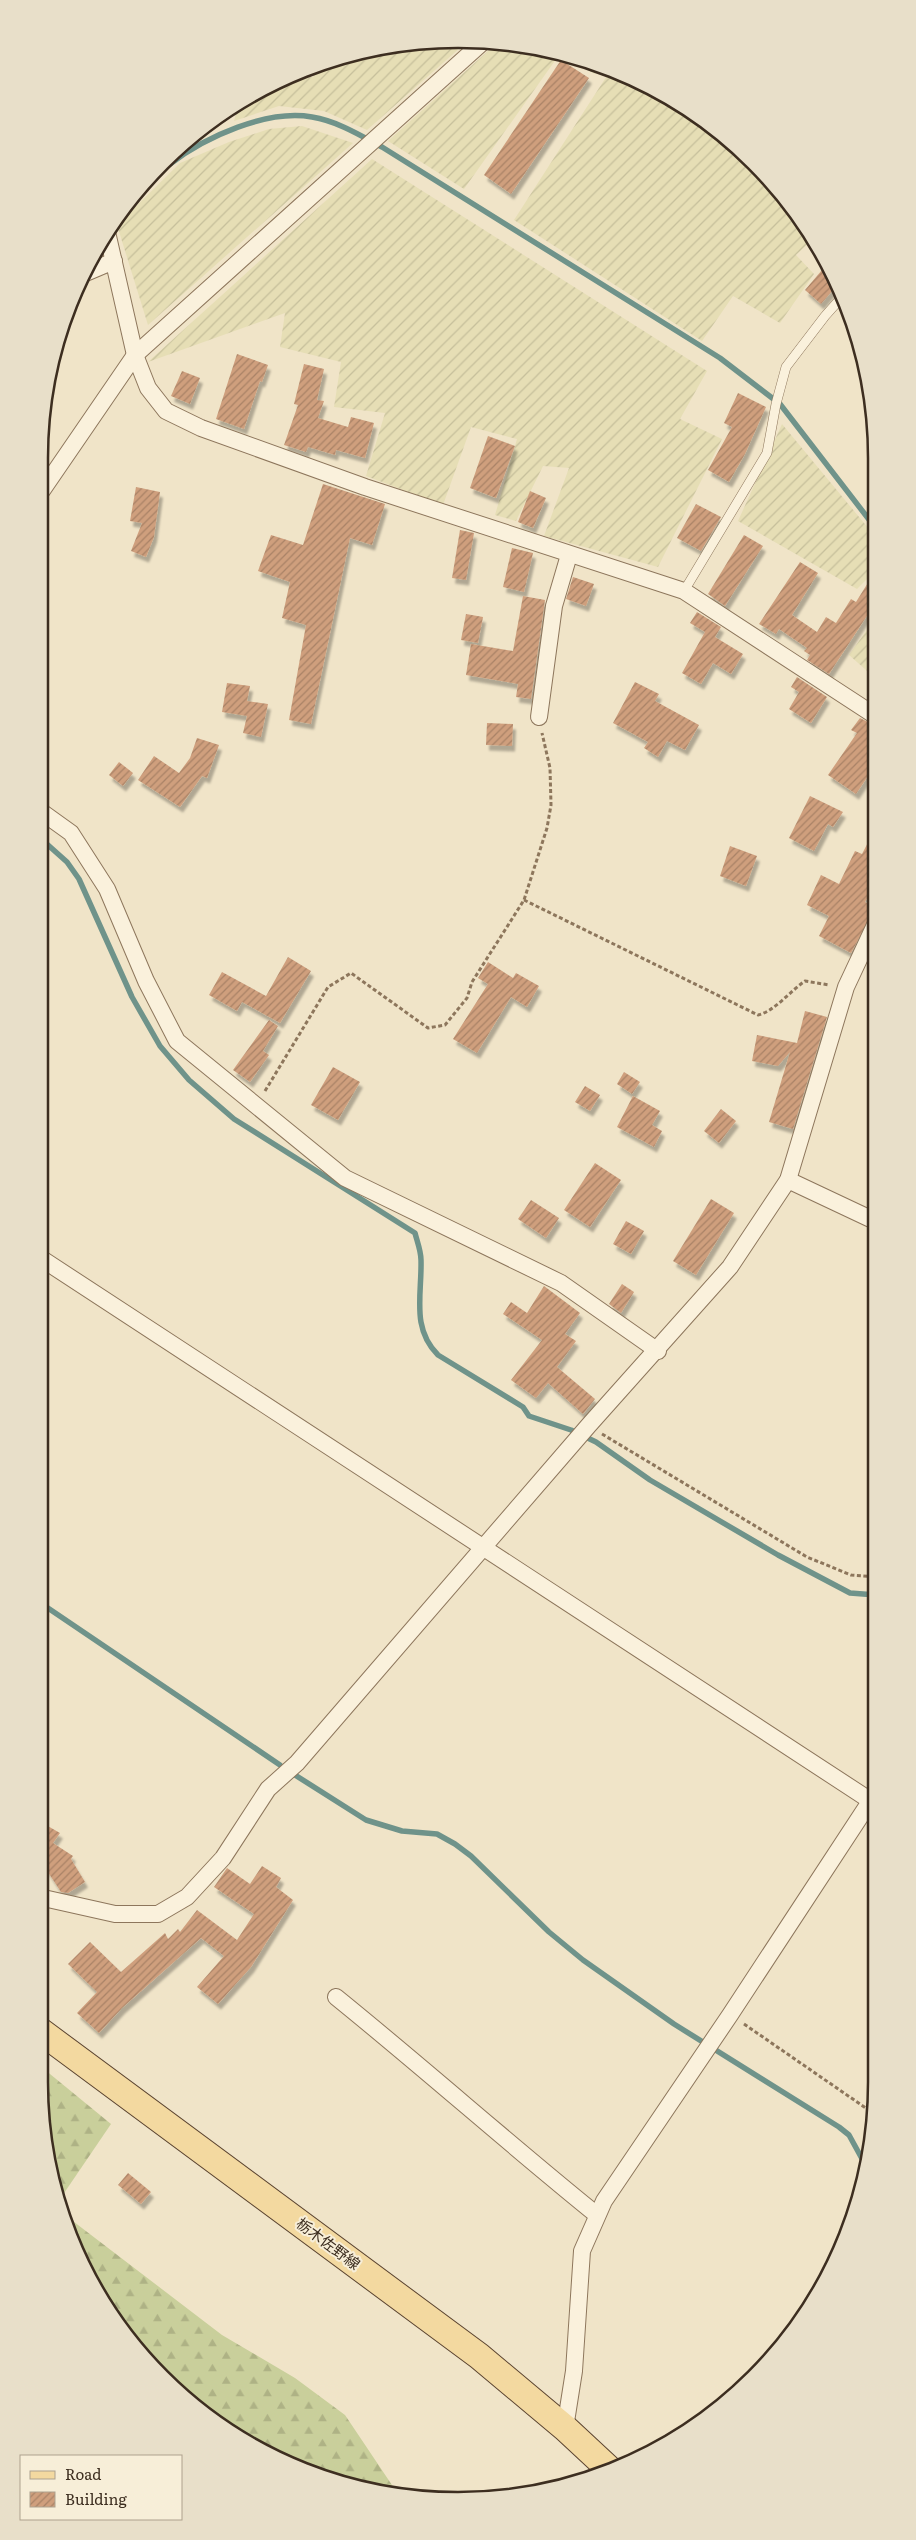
<svg xmlns="http://www.w3.org/2000/svg" width="916" height="2540" viewBox="0 0 916 2540" font-family="Literata,'Noto Sans JP',serif">
	<defs>
		<pattern id="farmland-furrows" width="10" height="10" patternUnits="userSpaceOnUse" patternTransform="scale(1.25)"><rect width="10" height="10" fill="#e6deb5"/><path d="M-1 1l2-2M0 10L10 0M9 11l2-2" fill="none" stroke="#c6bf9b"/></pattern>
		<pattern id="forest-firs" width="22" height="20" patternUnits="userSpaceOnUse" patternTransform="scale(1.25)"><rect width="22" height="20" fill="#c9cf9b"/><path d="M5 1l3.5 6h-7zM16 11l3.5 6h-7z" fill="#aeb285"/></pattern>
		<pattern id="building-hatch" width="6" height="6" patternUnits="userSpaceOnUse" patternTransform="scale(1.25)"><rect width="6" height="6" fill="#cf9f7d"/><path d="M-1 1l2-2M0 6l6-6M5 7l2-2" fill="none" stroke="#a98266"/></pattern>
		<filter id="shadow"><feDropShadow dx="3" dy="5.5" stdDeviation="1" flood-color="#0004"/></filter>
	</defs>
	<rect width="100%" height="100%" fill="#f0e4c8"/>
	<g fill="url(#farmland-furrows)">
		<path d="M469 40 367 130 324 111 279 106 234 121 239 102 248 95 286 78 313 77 320 63 323 61 403 42Z"/>
		<path d="M498 42 566 53 600 67 595 74 559 55 464 189 388 141Z"/>
		<path d="M610 71 668 95 773 181 812 240 796 255 814 274 780 323 733 296 702 341 514 220Z"/>
		<path d="M302 126 353 143 148 325 117 225 180 163 229 142 269 129Z"/>
		<path d="M372 159 707 371 680 419 722 439 658 567 544 536 569 468 543 466 516 521 495 515 517 439 471 427 443 505 366 476 385 413 334 407 341 362 280 347 285 313 148 362Z"/>
		<path d="M782 424 874 535V578L870 576 857 589 738 521Z"/>
		<path d="M874 620V677L849 655Z"/>
	</g>
	<g fill="url(#forest-firs)">
		<path d="M39 2065 111 2124 58 2202 47 2164Z"/>
		<path d="M61 2212 222 2335 295 2378 345 2415 400 2497 272 2458 203 2414 143 2359 71 2242Z"/>
	</g>
	<g fill="none" stroke-linecap="round" stroke-linejoin="round">
		<g stroke="#6f938a" stroke-width="5.5">
			<path d="M124 204C141 192 153 176 170 164 205 137 267 109 312 117 337 121 360 135 382 147L720 358 780 404 874 526"/>
			<path d="M39 837 67 862 79 879 132 997 160 1046 189 1080 234 1119 415 1233C417 1241 421 1251 421 1260 422 1295 411 1328 438 1355L523 1407 529 1416 571 1430 596 1442 650 1480 778 1555 850 1593 876 1595"/>
			<path d="M39 1602 280 1765"/>
			<path d="M295 1775 366 1820 402 1831 437 1834 455 1844 471 1856 549 1932 583 1960 674 2024 839 2127 849 2135 866 2166"/>
		</g>
	</g>
	<g fill="url(#building-hatch)" filter="url(#shadow)">
		<path d="M561 60 589 78 511 194 484 175Z"/>
		<path d="M828 263 838 284 821 304 805 290Z"/>
		<path d="M237 354 268 365 262 382 260 381 244 429 216 419Z"/>
		<path d="M304 364 324 369 317 400 324 401 318 418 348 427 351 417 374 423 365 458 336 450 335 455 308 447 306 452 284 445 298 405 294 404Z"/>
		<path d="M182 371 200 378 190 404 171 396Z"/>
		<path d="M738 393 766 407 745 454 729 482 708 470 732 427 724 423Z"/>
		<path d="M488 436 515 446 496 498 470 488Z"/>
		<path d="M323 484 385 504 372 545 350 538 311 724 289 720 306 625 282 618 290 582 258 571 271 535 303 545Z"/>
		<path d="M136 487 160 492 154 537 146 557 131 551 142 523 130 521Z"/>
		<path d="M530 491 546 498 533 528 518 522Z"/>
		<path d="M696 504 721 517 701 551 677 538Z"/>
		<path d="M460 530 474 533 466 580 452 578Z"/>
		<path d="M744 535 763 546 725 606 708 594Z"/>
		<path d="M512 548 533 553 524 592 503 587Z"/>
		<path d="M800 562 818 573 792 615 817 632 826 617 836 623 851 599 856 602 874 573V605L829 674 807 660 810 655 804 651 807 648 779 629 776 634 759 624Z"/>
		<path d="M573 577 594 584 586 606 566 599Z"/>
		<path d="M523 596 545 600 531 699 516 697 518 684 466 675 471 644 513 651Z"/>
		<path d="M697 612 721 627 715 637 743 654 731 674 713 663 701 684 682 673 705 632 690 623Z"/>
		<path d="M466 614 483 617 478 643 461 640Z"/>
		<path d="M797 677 827 697 811 723 789 709 799 692 791 687Z"/>
		<path d="M635 682 659 694 655 701 699 725 685 750 667 741 658 757 644 748 648 742 613 723Z"/>
		<path d="M227 683 250 686 247 701 268 704 261 737 243 733 247 716 222 712Z"/>
		<path d="M860 718 874 725V767L856 794 828 775 857 733 851 730Z"/>
		<path d="M487 723 513 724 512 746 486 745Z"/>
		<path d="M197 738 219 745 207 778 202 776 180 807 138 780 154 756 179 773 190 758Z"/>
		<path d="M119 762 133 773 123 786 109 775Z"/>
		<path d="M810 796 843 812 833 827 828 824 814 851 789 838Z"/>
		<path d="M875 829V883L865 902 875 908 851 953 819 936 829 916 807 905 821 875 839 884 855 851 862 854Z"/>
		<path d="M730 846 757 856 746 886 720 876Z"/>
		<path d="M288 957 311 971 280 1023 242 1002 237 1011 209 995 222 972 266 996Z"/>
		<path d="M488 962 513 978 516 973 539 986 527 1007 511 997 477 1053 453 1039 488 984 478 978Z"/>
		<path d="M805 1011 827 1017 793 1129 769 1122 790 1052 778 1066 752 1061 757 1035 797 1043Z"/>
		<path d="M269 1020 278 1026 263 1051 269 1055 250 1082 233 1070Z"/>
		<path d="M333 1067 360 1082 338 1120 311 1105Z"/>
		<path d="M624 1072 640 1082 632 1094 617 1084Z"/>
		<path d="M585 1086 600 1095 590 1111 575 1102Z"/>
		<path d="M633 1096 660 1111 652 1125 662 1131 654 1147 617 1127Z"/>
		<path d="M721 1109 736 1121 719 1143 704 1131Z"/>
		<path d="M595 1163 621 1180 590 1227 564 1210Z"/>
		<path d="M711 1199 734 1213 696 1275 673 1261Z"/>
		<path d="M531 1200 559 1218 546 1238 518 1219Z"/>
		<path d="M626 1221 644 1231 631 1254 613 1244Z"/>
		<path d="M622 1284 634 1292 621 1313 609 1304Z"/>
		<path d="M544 1286 580 1313 565 1334 576 1341 557 1367 595 1399 583 1414 548 1383 536 1398 511 1380 542 1340 503 1314 511 1302 527 1313Z"/>
		<path d="M39 1821 60 1833 53 1843 73 1856 71 1859 85 1882 68 1893 61 1892 42 1863 39 1868Z"/>
		<path d="M262 1866 281 1878 276 1887 293 1900 251 1967 218 2004 197 1987 224 1956 201 1938 122 2008 99 2033 77 2013 97 1992 68 1964 90 1942 121 1972 165 1933 168 1939 178 1929 180 1932 197 1910 237 1940 254 1914 214 1887 227 1868 250 1884Z"/>
		<path d="M128 2173 151 2192 141 2204 118 2185Z"/>
	</g>
	<g fill="none" stroke-linecap="round" stroke-linejoin="round">
		<defs>
			<path id="service" d="M684 591 767 453 776 404 786 367 825 316 842 297"/>
			<g id="minor">
				<path d="M107 232 135 355 148 388 166 411 201 428 365 487 684 591 874 715"/>
				<path d="M81 275 114 261"/>
				<path d="M39 495 135 355 485 40"/>
				<path d="M539 717 554 606 569 555"/>
				<path d="M39 810 71 833 107 889 146 981 177 1041 345 1178 561 1283 658 1351"/>
				<path d="M788 1180 875 1221"/>
				<path d="M39 1257 871 1801"/>
				<path d="M39 1897 115 1914H158L187 1897 223 1858 268 1789 297 1763 589 1425 730 1267 788 1180 846 987 875 925"/>
				<path d="M336 1997C425 2069 509 2144 597 2215"/>
				<path d="M565 2428 574 2371 582 2251 604 2201 730 2015 877 1791"/>
			</g>
			<path id="primary" d="M39 2030 479 2356 565 2428 608 2468"/>
		</defs>
		<use href="#service" stroke="#8d765c" stroke-width="10"/>
		<use href="#minor" stroke="#8d765c" stroke-width="18"/>
		<use href="#primary" stroke="#5b4430" stroke-width="28"/>
		<g stroke="#8d765c" stroke-width="3" stroke-dasharray="4 2.5" stroke-linecap="butt">
			<path d="M524 900 758 1015C775 1011 789 992 805 981L829 985"/>
			<path d="M265 1091 328 987 351 973 428 1028 445 1025 467 998 472 982 524 900 547 828 551 805 550 768 542 733"/>
			<path d="M602 1434 807 1557 851 1575 876 1577"/>
			<path d="M744 2024 873 2113"/>
		</g>
		<use href="#service" stroke="#faf1dc" stroke-width="9"/>
		<use href="#minor" stroke="#faf1dc" stroke-width="16"/>
		<use href="#primary" stroke="#f3d9a0" stroke-width="26"/>
	</g>
	<g text-anchor="middle" stroke-width="4" stroke-linejoin="round" paint-order="stroke">
		<g font-size="15" fill="#3d2e20" stroke="#f7eed8">
			<text transform="translate(328 2244) rotate(37)" y="5">栃木佐野線</text>
		</g>
	</g>
	<path d="M0 0H916V2540H0ZM458 48H458A410 410 0 0 1 868 458V2082A410 410 0 0 1 458 2492H458A410 410 0 0 1 48 2082V458A410 410 0 0 1 458 48Z" fill="#e8dfc9" fill-rule="evenodd"/>
	<path fill="none" stroke="#3d2e20" stroke-width="2.5" d="M458 48H458A410 410 0 0 1 868 458V2082A410 410 0 0 1 458 2492H458A410 410 0 0 1 48 2082V458A410 410 0 0 1 458 48Z"/>
	<rect x="20" y="2455" width="162" height="65" fill="#f7eed8" stroke="#ada18e"/>
	<rect x="30" y="2471" width="25" height="8" fill="#f3d9a0" stroke="#ada18e"/>
	<text x="65" y="2480" font-size="15" fill="#3d2e20">Road</text>
	<rect x="30" y="2492" width="25" height="15" fill="url(#building-hatch)" stroke="#ada18e"/>
	<text x="65" y="2505" font-size="15" fill="#3d2e20">Building</text>
</svg>
